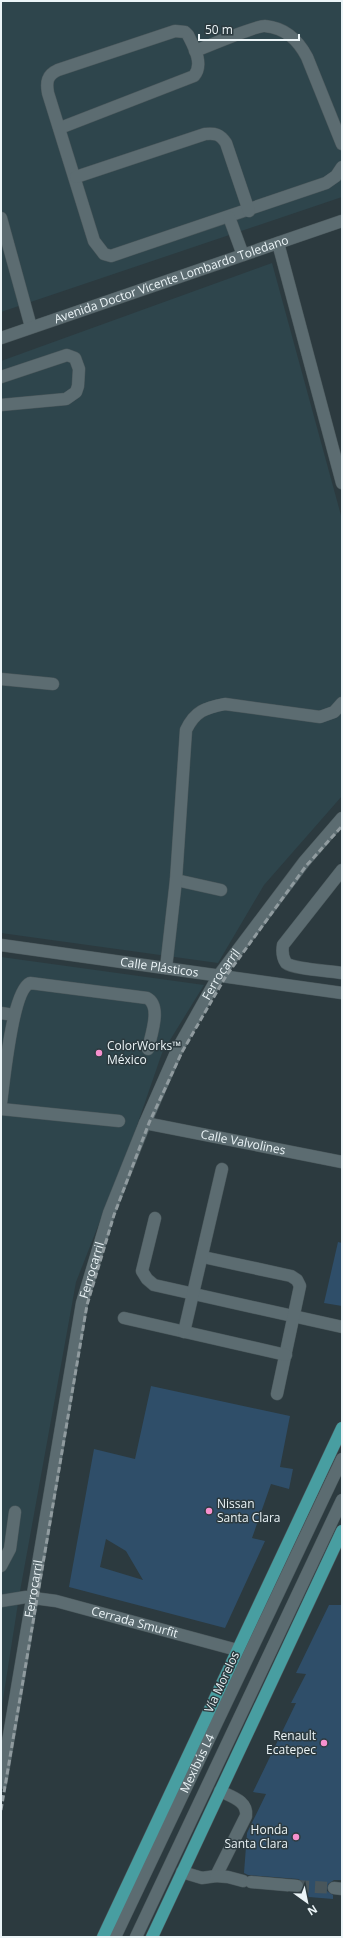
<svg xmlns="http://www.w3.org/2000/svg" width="343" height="1938" viewBox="0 0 343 1938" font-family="'Open Sans',sans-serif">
	<rect width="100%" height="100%" fill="#2c3a3f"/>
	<g fill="#2e454c">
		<path d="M1 1H342V197L1 312Z"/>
		<path d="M272 263 342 519V796L264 885 218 963 1 933V361Z"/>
		<path d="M1 957 204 985 162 1053 133 1137 76 1282 19 1597 1 1712Z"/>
	</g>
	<g fill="#2f4e69" fill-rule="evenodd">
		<path d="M338 1242 342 1243V1306L324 1303Z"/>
		<path d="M151 1386 290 1416 280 1467 293 1469 289 1489 271 1484 252 1538 265 1541 225 1628 69 1587 94 1449 135 1459ZM106 1539 126 1551 143 1580 100 1567Z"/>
		<path d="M329 1605H342V1880H334L328 1884 327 1891 333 1895V1899L297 1896V1893L303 1891 304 1886V1882L298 1879 248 1875 244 1873 247 1833 266 1794 253 1792 296 1703H291L306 1674 296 1673Z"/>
	</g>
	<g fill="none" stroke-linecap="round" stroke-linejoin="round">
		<path stroke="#49565b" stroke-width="12" stroke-dasharray="12 6" stroke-linecap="butt" d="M297 1886 334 1888"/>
		<defs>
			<g id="minor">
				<path d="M195 51C206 47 257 25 265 26 286 28 298 40 307 57L342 144"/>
				<path d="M60 128 194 76C204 64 194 47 188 35L185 32 175 31 58 70C47 75 46 82 48 93L94 241 104 254 111 256 326 183 336 176 342 167"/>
				<path d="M76 177 205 134C215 133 220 134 226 143L249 211"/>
				<path d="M229 217 243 255"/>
				<path d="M1 218 31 327"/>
				<path d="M278 243 342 483"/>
				<path id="s1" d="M1 338 342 221"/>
				<path d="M1 377 67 355 75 358 79 369 78 386 76 392 66 399 1 405"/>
				<path d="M1 679 53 684"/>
				<path d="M342 870 283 945C282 951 282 957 286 963 293 969 331 971 342 973"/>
				<path d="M176 880 221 890"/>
				<path id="s2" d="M1 945 342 993"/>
				<path d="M166 968 176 880 186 730C195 711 205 708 225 704L320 717 334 712 342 703"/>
				<path d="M1 1013 14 1015"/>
				<path d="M1 1103C4 1082 12 991 30 983L147 998C162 1006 151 1035 148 1049"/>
				<path d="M1 1109 119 1121"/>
				<path id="s3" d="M145 1123 342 1162"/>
				<path d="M155 1218 142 1271 147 1279 154 1285 342 1327"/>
				<path d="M203 1257 291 1276 297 1280 300 1286 277 1394"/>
				<path d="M124 1318 286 1355"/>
				<path d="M184 1332 222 1169"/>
				<path d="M1 1566 10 1549 15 1512"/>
				<path id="s4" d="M1 1601 26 1597 56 1601 237 1650"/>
				<path id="s5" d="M1 1783 82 1303 109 1213 145 1123 178 1048 219 975 304 862 342 818"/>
				<path d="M182 1872 202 1878 216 1876 246 1816C248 1801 232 1797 220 1791"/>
				<path d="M216 1876 228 1877 243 1881"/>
				<path d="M251 1882 297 1886"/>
				<path d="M334 1888 342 1889"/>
				<path id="s6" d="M115 1937 342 1459"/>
				<path d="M136 1937 342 1500"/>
			</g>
			<g id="major">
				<path d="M103 1937 342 1428"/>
				<path d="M152 1937 342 1531"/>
			</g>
		</defs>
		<use href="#minor" stroke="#4b585c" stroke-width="13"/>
		<use href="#major" stroke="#4b585c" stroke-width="13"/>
		<use href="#minor" stroke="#5c6c71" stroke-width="12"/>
		<use href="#major" stroke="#489ea1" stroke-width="12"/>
		<path stroke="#909b9f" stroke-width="3" stroke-dasharray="6 3" stroke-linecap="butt" d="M1 1810 87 1305 114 1215 149 1123 182 1052 226 976 306 866 342 826"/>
	</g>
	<g fill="#f790ce" stroke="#2c3a3f" stroke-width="1.5">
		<circle cx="99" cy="1053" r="4"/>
		<circle cx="209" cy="1511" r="4"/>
		<circle cx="324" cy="1743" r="4"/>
		<circle cx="296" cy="1837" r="4"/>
	</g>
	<g text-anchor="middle" stroke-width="3" stroke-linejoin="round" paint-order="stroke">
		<g font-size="12" fill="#ebf4f7" stroke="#2c3a3f">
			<text dy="4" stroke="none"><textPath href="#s1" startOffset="180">Avenida Doctor Vicente Lombardo Toledano</textPath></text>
			<text dy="4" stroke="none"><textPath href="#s2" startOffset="160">Calle Plásticos</textPath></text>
			<text dy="4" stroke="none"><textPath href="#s5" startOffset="845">Ferrocarril</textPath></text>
			<text dy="4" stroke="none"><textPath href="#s3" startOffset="100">Calle Valvolines</textPath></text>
			<text dy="4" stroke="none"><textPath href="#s5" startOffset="521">Ferrocarril</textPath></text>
			<text dy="4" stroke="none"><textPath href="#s5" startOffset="197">Ferrocarril</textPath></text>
			<text dy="4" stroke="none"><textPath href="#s4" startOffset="137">Cerrada Smurfit</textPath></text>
			<text transform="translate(222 1682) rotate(-65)" y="4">Vía Morelos</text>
			<text dy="4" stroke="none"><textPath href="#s6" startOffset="192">Mexibús L4</textPath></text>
		</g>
		<g font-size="12" fill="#ebf4f7" stroke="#2c3a3f" text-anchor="start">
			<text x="107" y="1050">ColorWorks™<tspan x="107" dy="14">México</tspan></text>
			<text x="217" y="1508">Nissan<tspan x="217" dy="14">Santa Clara</tspan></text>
			<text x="316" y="1740" text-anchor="end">Renault<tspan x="316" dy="14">Ecatepec</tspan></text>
			<text x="288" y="1834" text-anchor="end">Honda<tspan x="288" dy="14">Santa Clara</tspan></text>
		</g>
	</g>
	<rect width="343" height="1938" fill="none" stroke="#ebf4f7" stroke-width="4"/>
	<g transform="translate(307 1902) rotate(147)" stroke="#2c3a3f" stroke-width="3" paint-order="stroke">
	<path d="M0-3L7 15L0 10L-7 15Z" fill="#ebf4f7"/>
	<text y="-6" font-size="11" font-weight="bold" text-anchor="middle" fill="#ebf4f7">N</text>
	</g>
	<path d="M199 34v6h100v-6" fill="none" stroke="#ebf4f7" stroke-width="2"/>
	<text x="205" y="34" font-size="12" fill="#ebf4f7" stroke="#2c3a3f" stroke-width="3" paint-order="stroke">50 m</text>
</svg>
